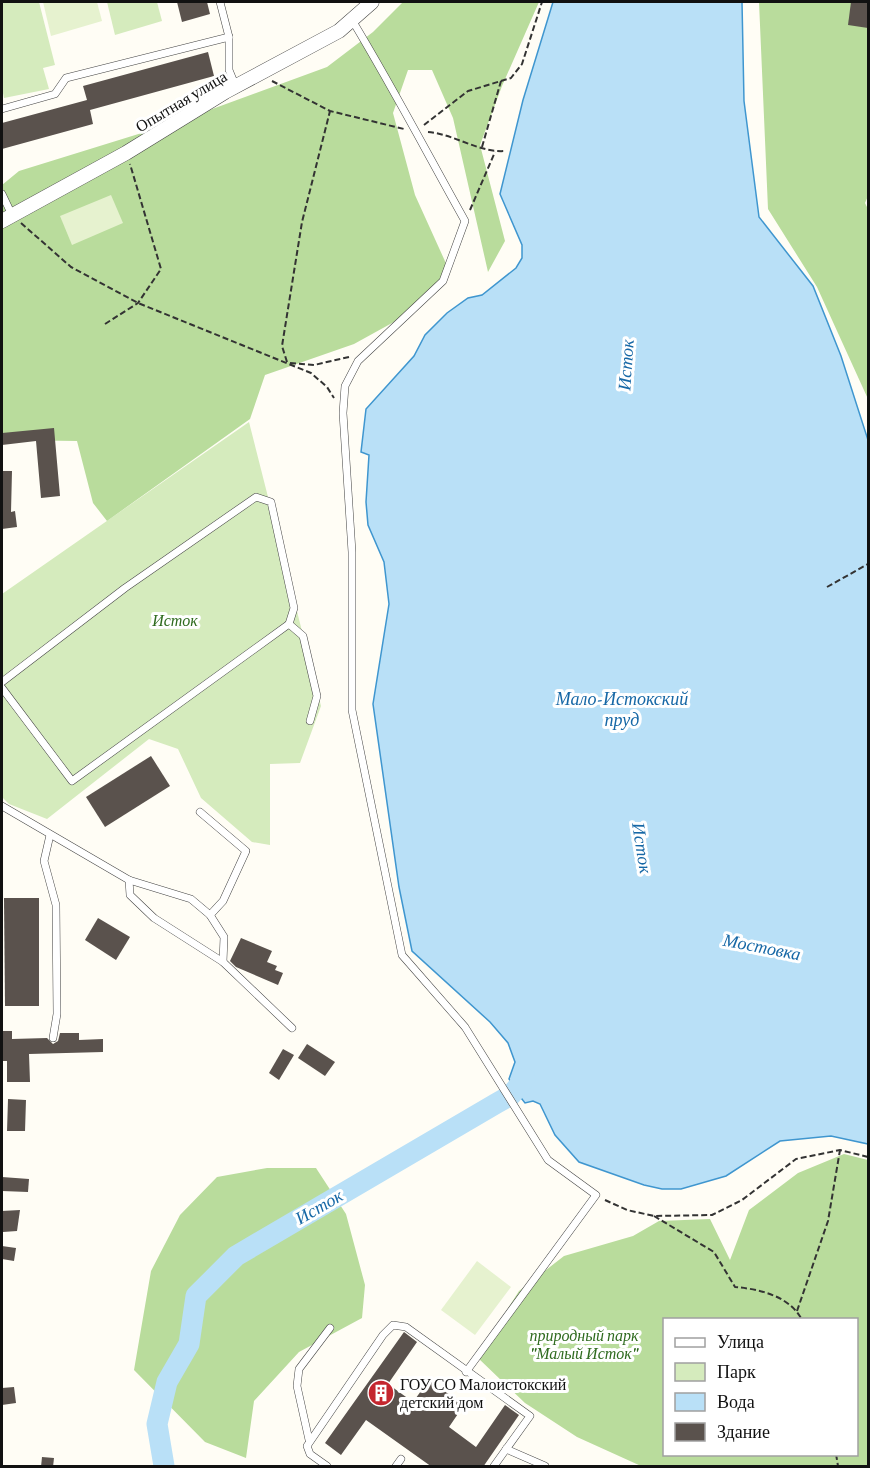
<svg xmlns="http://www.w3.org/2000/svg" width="870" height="1468" viewBox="0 0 870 1468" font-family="'Crimson Pro',serif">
	<rect width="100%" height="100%" fill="#fffdf5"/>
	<g fill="#d5ebbd">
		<path d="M9 2H39L55 65 43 68 49 89 4 98 2 88V3Z"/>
		<path d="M107 2H157L162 21 115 35Z"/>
		<path d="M249 422 321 706 300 763 270 764V845L252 842 201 798 178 749 149 739 47 819 9 804 2 797V594Z"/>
	</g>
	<g fill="#b9dc9c" fill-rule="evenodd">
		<path d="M403 2H539L502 86 480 145 505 241 488 272 453 118 432 70H408L393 113 415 195 449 270 412 312 354 344 265 375 250 419 107 521 93 503 77 441 2 440V185L19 171 174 123 327 67 373 32Z"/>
		<path d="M759 2H868V196L865 203 868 209V399L817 287 768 209Z"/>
		<path d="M844 1154 868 1160V1466H641L577 1437 525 1403 477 1357 519 1291 564 1256 633 1236 659 1221 710 1219 730 1260 749 1210 798 1173ZM664 1320H856V1454H664Z"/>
		<path d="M267 1168H316L346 1214 365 1285 362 1318 299 1352 254 1401 246 1458 205 1442 134 1370 151 1271 180 1215 217 1177Z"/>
	</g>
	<g fill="#e6f2cf">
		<path d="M43 2H97L102 21 51 36Z"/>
		<path d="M111 195 123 223 72 245 60 216Z"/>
		<path d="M477 1261 511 1287 475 1335 441 1310Z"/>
	</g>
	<path fill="#b9e0f7" stroke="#3f96cf" stroke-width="1.5" d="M553 2H742L744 101 759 217 813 286 841 356 868 440V1144L831 1136 780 1141 726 1176 681 1189H662L644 1185 579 1162 555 1135 540 1104 533 1101 525 1103 518 1094 512 1097 508 1091 514 1087 509 1079 515 1062 508 1043 490 1022 412 951 399 887 373 704 389 604 384 562 368 525 366 502 369 455 361 452 366 409 414 356 425 335 447 313 468 298 482 295 516 268 522 258V245L500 194 523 100Z"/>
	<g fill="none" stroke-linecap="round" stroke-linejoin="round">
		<path stroke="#b9e0f7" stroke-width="21" d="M164 1466 157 1424 167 1382 189 1344 196 1296 236 1256 497 1103 511 1095 525 1078"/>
	</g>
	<g fill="#5a524d">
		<path d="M177 2H207L210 14 182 22Z"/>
		<path d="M851 2H868V28L848 25Z"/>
		<path d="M208 52 214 76 90 110 93 124 2 149V123L87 100 83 86Z"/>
		<path d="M54 428 60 496 41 498 36 441 2 445V433Z"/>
		<path d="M2 471H12L11 512 15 511 17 527 2 529Z"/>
		<path d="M151 756 170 786 105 827 86 797Z"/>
		<path d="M4 898H39V1006H5Z"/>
		<path d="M98 918 130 937 116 960 85 940Z"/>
		<path d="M241 938 272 951 267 962 277 966 275 970 283 973 278 985 236 967 230 961Z"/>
		<path d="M2 1031H12V1039L47 1038 53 1044 58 1041 60 1033H79V1040L103 1039V1052L29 1054 30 1082H7V1061H2Z"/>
		<path d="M307 1044 335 1062 325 1076 298 1058Z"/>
		<path d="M283 1049 294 1055 279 1080 269 1073Z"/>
		<path d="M8 1099 26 1100 25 1131H7Z"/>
		<path d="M2 1177 29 1179 28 1192 2 1191Z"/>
		<path d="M20 1210 17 1231 3 1232 2 1211Z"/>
		<path d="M2 1246 16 1248 14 1261 2 1259Z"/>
		<path d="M404 1332 417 1342 388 1384 413 1402 429 1380 464 1405 449 1427 476 1447 505 1405 519 1415 483 1467H432L366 1420 341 1455 325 1443Z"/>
		<path d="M14 1387 16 1403 2 1405V1388Z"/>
		<path d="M42 1457 54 1458 53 1467H41Z"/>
	</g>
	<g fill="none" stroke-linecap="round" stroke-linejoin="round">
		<defs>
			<g id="service">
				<path d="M352 20C392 86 427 153 465 221L443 281 358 361 345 386 343 413 352 552V710L402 955 465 1027 548 1160 596 1195 466 1372"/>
				<path d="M229 37V70L236 87"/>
				<path d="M2 109 55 94 66 78 229 37 220 2"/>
				<path d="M2 194 12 215"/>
				<path d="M2 682 125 588 256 497 271 502 294 608 289 624 303 636 317 696 310 721"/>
				<path d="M2 688 72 781 289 624"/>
				<path d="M2 806 129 880 191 899 210 915 224 937 223 962 292 1028"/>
				<path d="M200 812 246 851 223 901 210 915"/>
				<path d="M50 835 44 861 56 905 57 1014 53 1038"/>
				<path d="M129 880 130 895 154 918 223 962"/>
				<path d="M309 1440 297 1386 299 1369 330 1328"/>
				<path d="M506 1449 545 1466"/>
				<path d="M327 1466 310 1454 307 1446 383 1335 393 1325 406 1327 530 1416 494 1466"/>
				<path d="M396 1466 401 1459"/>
			</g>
			<path id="minor" d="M2 221 126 153 225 92 339 31 372 2"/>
		</defs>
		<use href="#service" stroke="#444" stroke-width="8"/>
		<use href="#minor" stroke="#444" stroke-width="15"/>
		<g stroke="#333" stroke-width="2" stroke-dasharray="6 3" stroke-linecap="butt">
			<path d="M272 81 330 111 404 129"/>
			<path d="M424 125 468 91 511 78 522 64 542 2"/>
			<path d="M428 132C454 134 479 153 505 151"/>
			<path d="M482 147 501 81"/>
			<path d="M470 210 495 152"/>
			<path d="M21 223 71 267 138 303 311 373 327 387 334 398"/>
			<path d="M105 324 138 303 161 269 130 164"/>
			<path d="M287 362 282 346 302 222 330 111"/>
			<path d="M290 363 314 365 349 357"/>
			<path d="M827 587 868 564"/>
			<path d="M605 1200 627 1210 654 1216 712 1215 742 1200 796 1159 840 1150 868 1157"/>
			<path d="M654 1216 714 1252 735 1287C759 1289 790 1296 802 1320"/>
			<path d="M797 1311 828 1221 840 1150"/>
			<path d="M836 1454 838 1466"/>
		</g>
		<use href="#service" stroke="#fff" stroke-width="7"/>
		<use href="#minor" stroke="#fff" stroke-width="14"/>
	</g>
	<defs>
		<symbol id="building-disc" viewBox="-11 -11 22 22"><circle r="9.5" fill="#c4262e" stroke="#fff"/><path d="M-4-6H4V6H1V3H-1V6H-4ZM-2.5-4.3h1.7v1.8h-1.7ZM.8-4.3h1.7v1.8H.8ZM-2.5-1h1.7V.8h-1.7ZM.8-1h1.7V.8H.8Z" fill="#fff"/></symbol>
	</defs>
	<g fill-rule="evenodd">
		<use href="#building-disc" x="366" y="1378" width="30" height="30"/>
	</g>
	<g text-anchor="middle" stroke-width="6" stroke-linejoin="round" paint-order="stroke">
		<g font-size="16" fill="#111" stroke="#fff">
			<text transform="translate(181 101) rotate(-31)" y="6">Опытная улица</text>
		</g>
		<g font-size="16" font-style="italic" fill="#2f6b1f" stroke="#fff">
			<text x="175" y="626">Исток</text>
			<text x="584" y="1341">природный парк<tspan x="584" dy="18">"Малый Исток"</tspan></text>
		</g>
		<g font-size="16" fill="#111" stroke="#fff" text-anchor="start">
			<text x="400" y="1390">ГОУ СО Малоистокский<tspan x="400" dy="18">детский дом</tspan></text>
		</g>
		<g font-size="18" font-style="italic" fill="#1768a6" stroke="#fff">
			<text transform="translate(626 365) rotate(-86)" y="6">Исток</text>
			<text x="622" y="705">Мало-Истокский<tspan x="622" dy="21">пруд</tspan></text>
			<text transform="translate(642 848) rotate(81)" y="6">Исток</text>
			<text transform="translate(762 947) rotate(11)" y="6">Мостовка</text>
			<text transform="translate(319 1207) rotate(-30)" y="6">Исток</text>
		</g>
	</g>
	<rect width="870" height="1468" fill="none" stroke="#111111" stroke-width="6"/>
	<rect x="663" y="1318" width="195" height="138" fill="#ffffff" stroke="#a0a0a0" stroke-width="1.5"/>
	<rect x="675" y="1338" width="30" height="9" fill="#ffffff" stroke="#a0a0a0" stroke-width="1.5"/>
	<text x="717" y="1348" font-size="18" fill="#111111">Улица</text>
	<rect x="675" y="1363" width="30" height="18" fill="#d5ebbd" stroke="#a0a0a0" stroke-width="1.5"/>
	<text x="717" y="1378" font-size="18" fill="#111111">Парк</text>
	<rect x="675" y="1393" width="30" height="18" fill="#b9e0f7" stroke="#a0a0a0" stroke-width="1.5"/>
	<text x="717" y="1408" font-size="18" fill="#111111">Вода</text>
	<rect x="675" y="1423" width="30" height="18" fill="#5a524d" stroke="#a0a0a0" stroke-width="1.5"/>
	<text x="717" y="1438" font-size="18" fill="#111111">Здание</text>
</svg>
